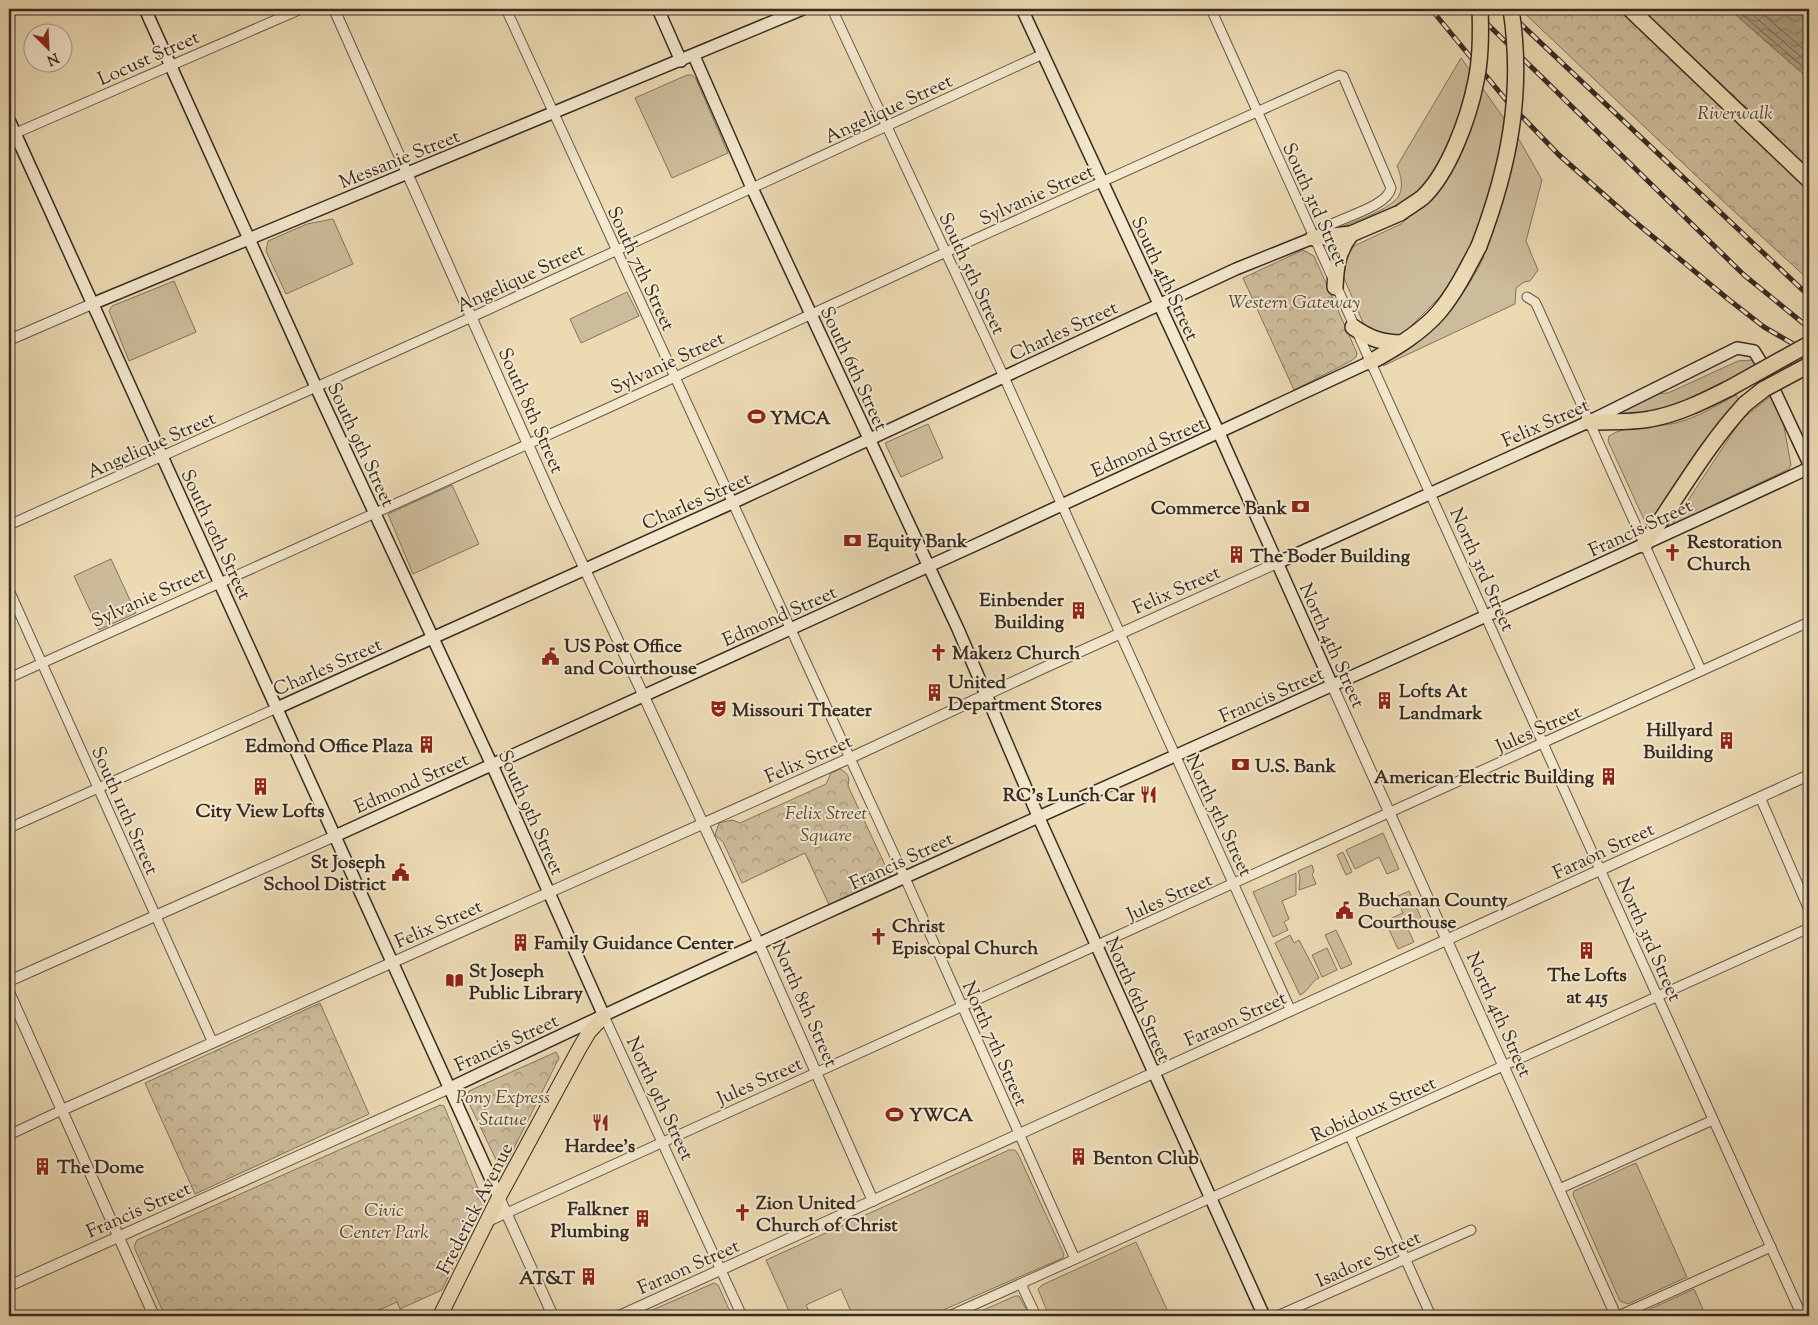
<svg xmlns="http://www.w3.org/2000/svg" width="1818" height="1325" viewBox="0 0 1818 1325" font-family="'Sorts Mill Goudy',serif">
	<defs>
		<pattern id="forest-crowns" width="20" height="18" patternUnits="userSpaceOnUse" patternTransform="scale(1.25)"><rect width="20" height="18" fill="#cdbc9b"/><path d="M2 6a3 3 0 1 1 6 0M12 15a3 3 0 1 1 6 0" fill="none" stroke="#a7997e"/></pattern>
		<pattern id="water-waves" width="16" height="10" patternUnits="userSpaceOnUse" patternTransform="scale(1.25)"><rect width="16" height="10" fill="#ae9f82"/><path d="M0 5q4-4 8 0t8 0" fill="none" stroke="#8e826a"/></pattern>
	</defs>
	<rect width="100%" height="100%" fill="#ecdab3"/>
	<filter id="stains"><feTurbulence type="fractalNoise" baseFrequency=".004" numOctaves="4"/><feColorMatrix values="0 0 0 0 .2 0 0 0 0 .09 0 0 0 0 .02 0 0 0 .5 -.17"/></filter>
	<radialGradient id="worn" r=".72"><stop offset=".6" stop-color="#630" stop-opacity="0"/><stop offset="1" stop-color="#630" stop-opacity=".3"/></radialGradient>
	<g fill="#cdbc9b" stroke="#82745f">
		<path d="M1461 58 1520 141 1542 180 1526 241 1538 270 1530 281 1524 282 1516 288 1515 304 1383 366C1393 354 1408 348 1420 338 1451 314 1466 291 1484 257L1468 250 1444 293 1408 329 1410 331C1396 340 1374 337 1364 325L1341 271 1348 252 1356 245 1401 224 1417 210 1328 232C1344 225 1389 211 1398 197 1404 188 1401 175 1397 166Z"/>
		<path d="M687 75H692L696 79 728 153 672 178 635 98Z"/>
		<path d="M333 219 353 264 286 294 266 251 268 241 307 224Z"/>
		<path d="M174 281 196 332 129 361 109 311 112 306Z"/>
		<path d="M627 292 639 316 581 343 570 319Z"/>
		<path d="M1752 360 1758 366 1708 394 1656 412 1600 419 1652 394 1668 393 1738 361Z"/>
		<path d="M1736 395 1741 403 1650 525 1646 524 1608 441 1609 436C1627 424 1655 428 1676 423 1698 417 1716 406 1736 395Z"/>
		<path d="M1772 395 1782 416 1791 465 1789 469 1707 508 1669 529 1741 420Z"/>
		<path d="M928 424 943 458 901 477 885 443Z"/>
		<path d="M452 485 479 544 413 574 388 514Z"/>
		<path d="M111 559 136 613 99 630 74 576Z"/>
		<path d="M1383 833 1399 869 1387 874 1379 857 1355 869 1346 850Z"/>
		<path d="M1343 852 1352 872 1346 875 1337 855Z"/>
		<path d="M1312 865 1314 872 1312 874 1316 884 1299 890 1300 877 1298 871Z"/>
		<path d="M1296 873V895L1282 901 1289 919 1284 922 1288 930 1273 937 1253 892Z"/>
		<path d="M1409 891 1422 920 1407 927 1414 942 1398 949 1385 921 1403 913 1396 897Z"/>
		<path d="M1336 930 1352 964 1341 969 1325 935Z"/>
		<path d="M1290 935 1294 943 1299 940 1319 978C1311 981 1310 990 1300 995L1275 943Z"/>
		<path d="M1327 948 1337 970 1322 977 1312 955Z"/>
		<path d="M1009 1150H1015L1018 1154 1064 1254 1063 1258 934 1314 913 1312 904 1316H853L841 1289 806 1305 811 1316H777L789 1311 766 1260Z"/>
		<path d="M1636 1163 1687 1277 1628 1304 1620 1301 1573 1195 1574 1191Z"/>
		<path d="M1136 1242 1170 1316H1049L1038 1289 1042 1285Z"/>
		<path d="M714 1283 718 1285 732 1316H652L650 1311Z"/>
		<path d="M1694 1289 1706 1316H1635Z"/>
		<path d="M1015 1296H1019L1030 1316H970Z"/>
	</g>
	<g fill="url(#forest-crowns)" stroke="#82745f">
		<path d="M1520 9H1729L1809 79V280L1725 203Z"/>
		<path d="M1303 250 1314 256 1357 353 1356 357 1351 361 1294 390 1243 278Z"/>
		<path d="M840 769C848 773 850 777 848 786L886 867 890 869 891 877 888 881 830 907 805 853 742 883 723 842 715 835 719 823 732 820 740 823 826 784 831 773Z"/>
		<path d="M320 1003 369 1114 195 1194 145 1083Z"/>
		<path d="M556 1052 559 1058 506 1164 499 1166 467 1099 469 1091Z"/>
		<path d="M440 1105 444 1106 484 1203 442 1290 400 1309 397 1302 366 1316H165L134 1247 137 1240Z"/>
	</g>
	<path fill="url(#water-waves)" stroke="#7e715c" d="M1729 9H1809V79Z"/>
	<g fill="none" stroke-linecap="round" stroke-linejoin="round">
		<g stroke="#726652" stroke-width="1">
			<path d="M1736 9 1809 72"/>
			<path d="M1746 9 1809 64"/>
			<path d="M1757 9 1809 54"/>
		</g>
		<defs>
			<g id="minor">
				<path d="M506 9 905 878 1075 1259"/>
				<path d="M832 9 1004 377 1291 1011"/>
				<path d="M1211 9 1802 1316"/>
				<path d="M9 136 301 9"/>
				<path d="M1527 297 1535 302 1538 308 1701 670"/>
				<path d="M9 525 472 317 1043 54"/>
				<path d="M9 590 213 1043"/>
				<path d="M9 678 608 408 946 252 1339 75 1343 76 1391 188C1388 206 1343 217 1328 226 1324 229 1320 233 1316 237"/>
				<path d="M1760 797 1809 910"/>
				<path d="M9 828 277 708"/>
				<path d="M604 1016 742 1316"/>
				<path d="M9 1135 62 1110"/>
				<path d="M1350 1136 1431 1316"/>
				<path d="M1559 1189 1713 1120"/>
				<path d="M487 1222 1809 622"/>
				<path d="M1021 1284 1036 1316"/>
				<path d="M949 1316 1809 928"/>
				<path d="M1277 1316 1471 1230"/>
				<path d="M1618 1316 1771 1247"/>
			</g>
			<g id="tertiary">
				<path d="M334 9 555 505 759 944 873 1201"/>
				<path d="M9 340 92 304"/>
				<path d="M1332 685 1616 1316"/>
				<path d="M9 981 335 836"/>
				<path d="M9 992 154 1316"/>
				<path d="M62 1110 850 758 1050 665 1277 563"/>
				<path d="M499 1197 553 1316"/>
				<path d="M9 1286 450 1088"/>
				<path d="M619 1316 1809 775"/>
			</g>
			<g id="secondary">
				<path d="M145 9 316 387 492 765 604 1016"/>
				<path d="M658 9 681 61"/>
				<path d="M1022 9 1219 433 1332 685"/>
				<path d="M694 56 752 188 958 629 1038 816 1264 1316"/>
				<path d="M9 120 499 1197"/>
				<path d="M92 304 803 9"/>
				<path d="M1277 563 1588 422 1737 348 1754 351 1762 364 1809 464"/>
				<path d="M277 708 732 503 1236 269 1313 238"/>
				<path d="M335 836 984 541 1370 362"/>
				<path d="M450 1088C899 873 1358 679 1809 468"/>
			</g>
			<path id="primary" d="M440 1316 499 1197 579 1049 589 1032 604 1016"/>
			<g id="motorway">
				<path d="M1630 9 1809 180"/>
				<path d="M1313 238 1351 234 1400 213"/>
				<path d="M1335 287C1336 265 1338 251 1351 234"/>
				<path d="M1353 327C1369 338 1381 343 1402 343"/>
				<path d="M1370 362C1394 349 1421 333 1439 312 1455 293 1467 269 1479 246"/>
				<path d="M1588 422C1608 421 1630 423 1650 419 1679 414 1704 401 1730 388"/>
				<path d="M1644 545C1677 498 1706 446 1745 404"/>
			</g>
		</defs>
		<use href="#minor" stroke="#645847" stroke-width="11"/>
		<use href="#tertiary" stroke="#645847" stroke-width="12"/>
		<use href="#secondary" stroke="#362c23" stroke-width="14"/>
		<use href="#primary" stroke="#362c23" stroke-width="16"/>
		<use href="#motorway" stroke="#362c23" stroke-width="18"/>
		<use href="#minor" stroke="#f3e7ce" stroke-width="9"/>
		<use href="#tertiary" stroke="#f3e7ce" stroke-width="10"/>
		<use href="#secondary" stroke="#f3e7ce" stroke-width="11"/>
		<use href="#primary" stroke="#ecdab3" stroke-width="14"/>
		<use href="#motorway" stroke="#ecdab3" stroke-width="15"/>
		<defs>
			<g id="rail">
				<path d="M1431 9 1506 100 1559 155 1634 221 1728 299 1764 327 1809 353"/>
				<path d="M1472 9 1744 275 1809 328"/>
				<path d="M1505 9 1809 296"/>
			</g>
		</defs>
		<use href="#rail" stroke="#362c23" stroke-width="5"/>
		<use href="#rail" stroke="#f3e7ce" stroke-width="3" stroke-dasharray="9" stroke-linecap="butt"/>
		<defs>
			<g id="motorway-bridge">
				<path d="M1400 213C1407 208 1415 203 1422 198 1449 173 1469 117 1476 81 1481 58 1481 33 1480 9"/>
				<path d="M1479 246C1509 167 1524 94 1511 9"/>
				<path d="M1730 388 1809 344"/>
				<path d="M1745 404 1764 389 1809 365"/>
			</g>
		</defs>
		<use href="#motorway-bridge" stroke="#362c23" stroke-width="18" stroke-linecap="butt"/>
		<use href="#motorway-bridge" stroke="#ecdab3" stroke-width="15"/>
	</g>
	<defs>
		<symbol id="stadium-bare" viewBox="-9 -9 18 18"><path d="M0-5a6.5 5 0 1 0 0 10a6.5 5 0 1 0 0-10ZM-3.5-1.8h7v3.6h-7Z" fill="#8f2418" stroke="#f3e7ce" stroke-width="2.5" paint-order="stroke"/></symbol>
		<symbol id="bank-bare" viewBox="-9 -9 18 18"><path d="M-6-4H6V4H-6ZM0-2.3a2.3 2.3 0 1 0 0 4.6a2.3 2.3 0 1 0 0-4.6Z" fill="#8f2418" stroke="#f3e7ce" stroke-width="2.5" paint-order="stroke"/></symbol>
		<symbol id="church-bare" viewBox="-9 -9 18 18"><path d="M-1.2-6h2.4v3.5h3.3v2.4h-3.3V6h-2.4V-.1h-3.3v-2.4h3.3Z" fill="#8f2418" stroke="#f3e7ce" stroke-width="2.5" paint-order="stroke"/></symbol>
		<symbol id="building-bare" viewBox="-9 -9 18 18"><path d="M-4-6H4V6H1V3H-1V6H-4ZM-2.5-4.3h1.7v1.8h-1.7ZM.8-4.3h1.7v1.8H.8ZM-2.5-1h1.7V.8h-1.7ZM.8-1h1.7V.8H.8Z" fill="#8f2418" stroke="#f3e7ce" stroke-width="2.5" paint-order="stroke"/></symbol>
		<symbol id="civic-bare" viewBox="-9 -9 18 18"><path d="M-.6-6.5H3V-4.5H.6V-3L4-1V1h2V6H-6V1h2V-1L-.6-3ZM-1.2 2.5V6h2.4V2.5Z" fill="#8f2418" stroke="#f3e7ce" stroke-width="2.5" paint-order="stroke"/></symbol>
		<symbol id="theatre-bare" viewBox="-9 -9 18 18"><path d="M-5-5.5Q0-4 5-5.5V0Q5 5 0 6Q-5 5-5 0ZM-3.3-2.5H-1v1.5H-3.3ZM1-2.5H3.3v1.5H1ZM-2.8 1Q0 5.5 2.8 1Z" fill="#8f2418" stroke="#f3e7ce" stroke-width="2.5" paint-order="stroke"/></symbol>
		<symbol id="restaurant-bare" viewBox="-9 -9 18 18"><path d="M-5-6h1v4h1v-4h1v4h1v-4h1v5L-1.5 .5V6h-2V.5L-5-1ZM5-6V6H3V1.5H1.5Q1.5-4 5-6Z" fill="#8f2418" stroke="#f3e7ce" stroke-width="2.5" paint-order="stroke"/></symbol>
		<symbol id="library-bare" viewBox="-9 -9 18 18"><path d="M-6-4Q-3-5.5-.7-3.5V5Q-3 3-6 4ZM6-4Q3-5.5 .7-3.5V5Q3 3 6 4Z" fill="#8f2418" stroke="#f3e7ce" stroke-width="2.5" paint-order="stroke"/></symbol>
	</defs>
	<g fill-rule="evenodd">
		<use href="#stadium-bare" x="744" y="404" width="25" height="25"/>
		<use href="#bank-bare" x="1288" y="494" width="25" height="25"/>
		<use href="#bank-bare" x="840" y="528" width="25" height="25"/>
		<use href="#church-bare" x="1660" y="540" width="25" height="25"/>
		<use href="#building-bare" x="1224" y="542" width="25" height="25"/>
		<use href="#building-bare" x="1066" y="598" width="25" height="25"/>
		<use href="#church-bare" x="926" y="640" width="25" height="25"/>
		<use href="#civic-bare" x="538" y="644" width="25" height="25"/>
		<use href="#building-bare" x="922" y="680" width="25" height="25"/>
		<use href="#building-bare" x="1372" y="688" width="25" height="25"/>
		<use href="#theatre-bare" x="706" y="696" width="25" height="25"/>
		<use href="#building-bare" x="1714" y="728" width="25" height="25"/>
		<use href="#building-bare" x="414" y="732" width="25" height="25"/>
		<use href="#bank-bare" x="1228" y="752" width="25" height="25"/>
		<use href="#building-bare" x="1596" y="764" width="25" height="25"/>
		<use href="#building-bare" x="248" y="774" width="25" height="25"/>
		<use href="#restaurant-bare" x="1136" y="782" width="25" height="25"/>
		<use href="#civic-bare" x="388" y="860" width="25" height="25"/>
		<use href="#civic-bare" x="1332" y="898" width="25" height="25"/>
		<use href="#church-bare" x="866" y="924" width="25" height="25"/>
		<use href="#building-bare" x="508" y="930" width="25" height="25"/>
		<use href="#building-bare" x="1574" y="938" width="25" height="25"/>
		<use href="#library-bare" x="442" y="968" width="25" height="25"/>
		<use href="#stadium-bare" x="882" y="1102" width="25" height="25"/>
		<use href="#restaurant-bare" x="588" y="1110" width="25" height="25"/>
		<use href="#building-bare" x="1066" y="1144" width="25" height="25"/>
		<use href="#building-bare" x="30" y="1154" width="25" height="25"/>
		<use href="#church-bare" x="730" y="1200" width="25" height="25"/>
		<use href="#building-bare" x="630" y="1206" width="25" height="25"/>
		<use href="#building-bare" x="576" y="1264" width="25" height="25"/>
	</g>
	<g text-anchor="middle" stroke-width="4" stroke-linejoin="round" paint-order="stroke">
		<g font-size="19" fill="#362c23" stroke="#f3e7ce">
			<text transform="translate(148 57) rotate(-24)" y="7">Locust Street</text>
			<text transform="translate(888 108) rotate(-25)" y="7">Angelique Street</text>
			<text transform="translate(399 158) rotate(-22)" y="7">Messanie Street</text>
			<text transform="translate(1036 194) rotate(-24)" y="7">Sylvanie Street</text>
			<text transform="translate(1316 204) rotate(66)" y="7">South 3rd Street</text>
			<text transform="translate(642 268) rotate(65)" y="7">South 7th Street</text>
			<text transform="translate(973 273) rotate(65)" y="7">South 5th Street</text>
			<text transform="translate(520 277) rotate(-25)" y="7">Angelique Street</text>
			<text transform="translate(1166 278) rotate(65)" y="7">South 4th Street</text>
			<text transform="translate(1063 330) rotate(-25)" y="7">Charles Street</text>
			<text transform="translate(667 362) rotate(-25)" y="7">Sylvanie Street</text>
			<text transform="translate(855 368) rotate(65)" y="7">South 6th Street</text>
			<text transform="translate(532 410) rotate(66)" y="7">South 8th Street</text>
			<text transform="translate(1545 422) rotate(-24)" y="7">Felix Street</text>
			<text transform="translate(151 444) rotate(-24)" y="7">Angelique Street</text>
			<text transform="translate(362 444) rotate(65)" y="7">South 9th Street</text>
			<text transform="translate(1148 446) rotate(-24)" y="7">Edmond Street</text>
			<text transform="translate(696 500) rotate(-24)" y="7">Charles Street</text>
			<text transform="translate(1640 527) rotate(-25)" y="7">Francis Street</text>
			<text transform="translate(217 534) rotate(65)" y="7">South 10th Street</text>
			<text transform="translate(1483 569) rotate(66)" y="7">North 3rd Street</text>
			<text transform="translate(1176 589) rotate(-24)" y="7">Felix Street</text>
			<text transform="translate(148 596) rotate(-24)" y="7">Sylvanie Street</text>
			<text transform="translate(779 615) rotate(-24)" y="7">Edmond Street</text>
			<text transform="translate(1333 645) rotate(66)" y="7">North 4th Street</text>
			<text transform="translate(327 666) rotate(-24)" y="7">Charles Street</text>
			<text transform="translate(1271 694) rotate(-24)" y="7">Francis Street</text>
			<text transform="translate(1538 728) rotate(-24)" y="7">Jules Street</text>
			<text transform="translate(808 758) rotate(-24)" y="7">Felix Street</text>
			<text transform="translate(411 782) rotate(-24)" y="7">Edmond Street</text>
			<text transform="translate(126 810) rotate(66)" y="7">South 11th Street</text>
			<text transform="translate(532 812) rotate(66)" y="7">South 9th Street</text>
			<text transform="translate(1220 815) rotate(65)" y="7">North 5th Street</text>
			<text transform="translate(1603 850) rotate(-25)" y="7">Faraon Street</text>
			<text transform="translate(901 860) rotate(-25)" y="7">Francis Street</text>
			<text transform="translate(1169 896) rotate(-24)" y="7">Jules Street</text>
			<text transform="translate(438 923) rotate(-24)" y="7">Felix Street</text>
			<text transform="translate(1650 939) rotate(66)" y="7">North 3rd Street</text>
			<text transform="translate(1139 999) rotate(66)" y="7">North 6th Street</text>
			<text transform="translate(806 1004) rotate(66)" y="7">North 8th Street</text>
			<text transform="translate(1500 1014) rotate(66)" y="7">North 4th Street</text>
			<text transform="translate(1235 1018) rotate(-24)" y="7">Faraon Street</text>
			<text transform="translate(506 1042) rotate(-25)" y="7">Francis Street</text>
			<text transform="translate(996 1043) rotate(66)" y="7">North 7th Street</text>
			<text transform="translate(759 1080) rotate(-24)" y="7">Jules Street</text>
			<text transform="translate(661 1098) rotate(65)" y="7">North 9th Street</text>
			<text transform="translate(1373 1108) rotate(-24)" y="7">Robidoux Street</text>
			<text transform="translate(474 1208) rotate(-63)" y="7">Frederick Avenue</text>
			<text transform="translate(138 1209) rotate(-24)" y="7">Francis Street</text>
			<text transform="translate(1368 1258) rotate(-24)" y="7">Isadore Street</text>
			<text transform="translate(688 1266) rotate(-24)" y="7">Faraon Street</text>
		</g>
		<g font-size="19" font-style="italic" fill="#54493b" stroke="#f3e7ce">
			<text x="1735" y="119">Riverwalk</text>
			<text x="1294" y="308">Western Gateway</text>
			<text x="826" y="819">Felix Street<tspan x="826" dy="22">Square</tspan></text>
			<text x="503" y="1103">Pony Express<tspan x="503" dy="22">Statue</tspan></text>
			<text x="384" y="1216">Civic<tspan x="384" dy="22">Center Park</tspan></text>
		</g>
		<g font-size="19" font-weight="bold" fill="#362c23" stroke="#f3e7ce" text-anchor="start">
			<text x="770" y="424">YMCA</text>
			<text x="1287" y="514" text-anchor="end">Commerce Bank</text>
			<text x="867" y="547">Equity Bank</text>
			<text x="1687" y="548">Restoration<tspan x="1687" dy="22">Church</tspan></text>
			<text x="1250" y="562">The Boder Building</text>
			<text x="1064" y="606" text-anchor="end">Einbender<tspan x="1064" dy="22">Building</tspan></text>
			<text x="564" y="652">US Post Office<tspan x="564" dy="22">and Courthouse</tspan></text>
			<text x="952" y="659">Make12 Church</text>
			<text x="948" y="688">United<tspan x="948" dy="22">Department Stores</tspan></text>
			<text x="1399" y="697">Lofts At<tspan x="1399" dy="22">Landmark</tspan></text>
			<text x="732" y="716">Missouri Theater</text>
			<text x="1713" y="736" text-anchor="end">Hillyard<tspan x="1713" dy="22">Building</tspan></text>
			<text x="413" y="752" text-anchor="end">Edmond Office Plaza</text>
			<text x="1255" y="772">U.S. Bank</text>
			<text x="1594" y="783" text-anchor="end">American Electric Building</text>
			<text x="1135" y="801" text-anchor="end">RC's Lunch Car</text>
			<text x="260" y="817" text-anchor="middle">City View Lofts</text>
			<text x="386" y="868" text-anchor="end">St Joseph<tspan x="386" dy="22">School District</tspan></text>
			<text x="1358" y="906">Buchanan County<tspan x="1358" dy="22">Courthouse</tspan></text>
			<text x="892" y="932">Christ<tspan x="892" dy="22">Episcopal Church</tspan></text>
			<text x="534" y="949">Family Guidance Center</text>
			<text x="469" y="977">St Joseph<tspan x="469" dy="22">Public Library</tspan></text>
			<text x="1587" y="981" text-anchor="middle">The Lofts<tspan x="1587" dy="22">at 415</tspan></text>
			<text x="909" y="1121">YWCA</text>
			<text x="600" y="1152" text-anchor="middle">Hardee's</text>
			<text x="1093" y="1164">Benton Club</text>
			<text x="57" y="1173">The Dome</text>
			<text x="756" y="1209">Zion United<tspan x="756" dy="22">Church of Christ</tspan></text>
			<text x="629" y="1215" text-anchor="end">Falkner<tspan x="629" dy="22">Plumbing</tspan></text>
			<text x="575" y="1284" text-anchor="end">AT&amp;T</text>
		</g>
	</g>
	<rect width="1818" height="1325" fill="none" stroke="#ecdab3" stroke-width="30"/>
	<rect x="10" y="10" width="1798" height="1305" fill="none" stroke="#362c23" stroke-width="2.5"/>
	<rect x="15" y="15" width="1788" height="1295" fill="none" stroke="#362c23"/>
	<g transform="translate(48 48) rotate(156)"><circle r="24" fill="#f3e7ce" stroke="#a79c8a"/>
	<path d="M0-4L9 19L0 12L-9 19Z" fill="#8f2418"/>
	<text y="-8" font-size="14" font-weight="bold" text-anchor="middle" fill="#362c23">N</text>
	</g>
	<rect width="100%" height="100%" filter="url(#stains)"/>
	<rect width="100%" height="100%" fill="url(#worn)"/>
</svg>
